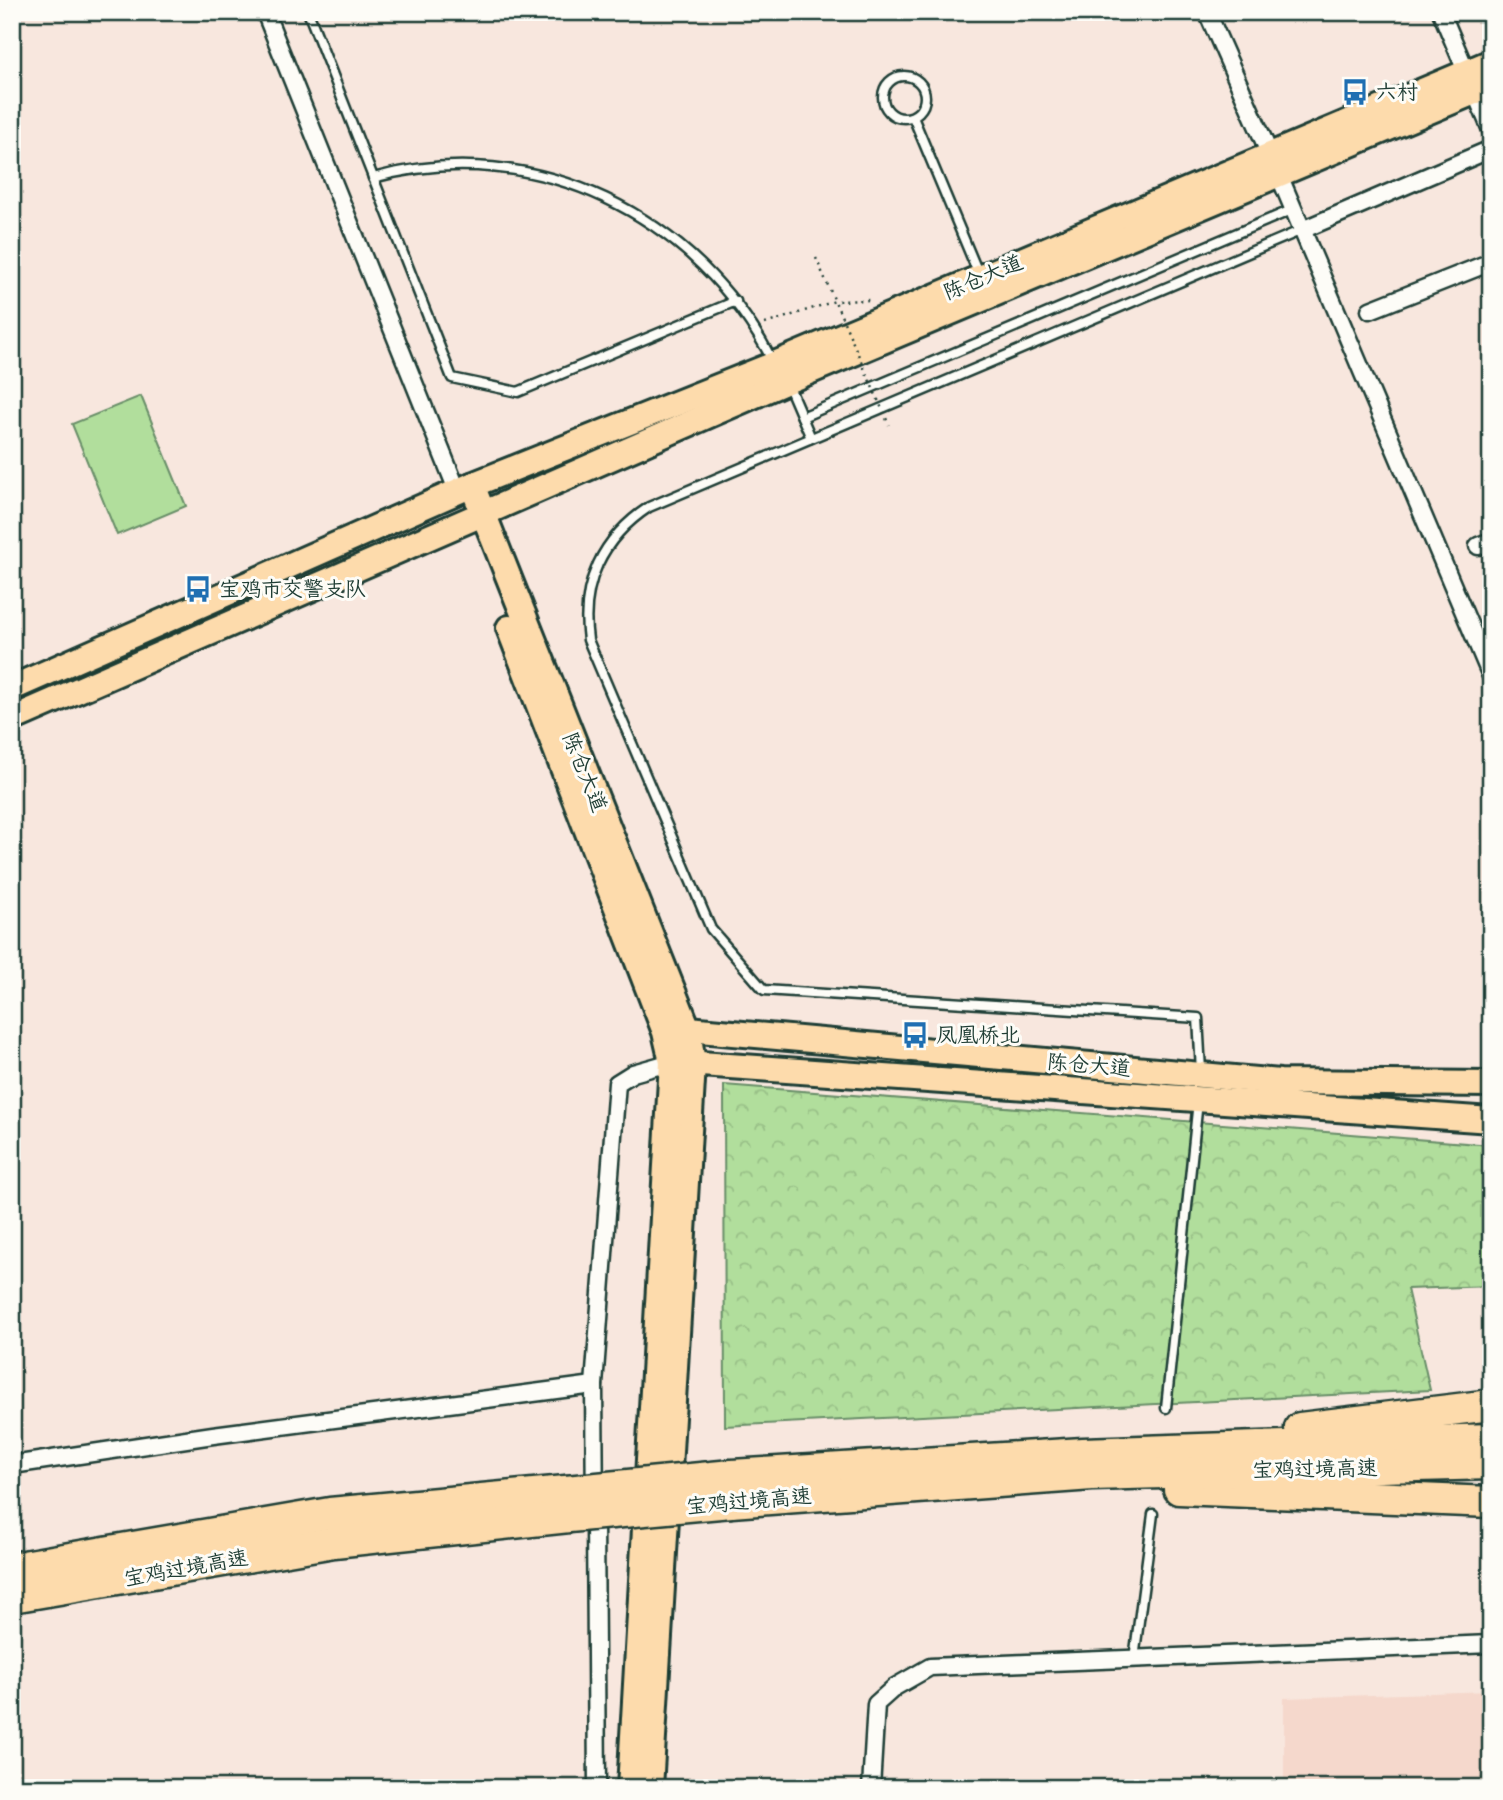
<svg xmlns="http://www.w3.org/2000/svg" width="1503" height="1800" viewBox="0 0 1503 1800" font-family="Kalam,'LXGW WenKai TC',sans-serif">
	<defs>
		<pattern id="park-crowns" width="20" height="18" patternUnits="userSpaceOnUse" patternTransform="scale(1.75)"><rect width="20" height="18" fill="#b1de9c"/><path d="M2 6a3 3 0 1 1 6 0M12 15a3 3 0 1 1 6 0" fill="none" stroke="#98bf87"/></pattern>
	</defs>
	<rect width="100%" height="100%" fill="#f8e7de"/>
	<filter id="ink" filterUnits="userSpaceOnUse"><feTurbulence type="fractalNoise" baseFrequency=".0143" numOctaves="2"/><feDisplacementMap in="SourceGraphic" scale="14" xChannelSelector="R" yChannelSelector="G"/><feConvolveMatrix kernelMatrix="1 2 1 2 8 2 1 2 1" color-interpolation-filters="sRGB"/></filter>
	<g filter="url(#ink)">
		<path fill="#f5d8cc" d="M1491 1691V1788H1284V1698Z"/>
		<path fill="url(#park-crowns)" stroke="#688e68" stroke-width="2" d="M724 1085 1491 1145V1286L1407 1289 1430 1390 725 1426Z"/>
		<path fill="#b1de9c" stroke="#688e68" stroke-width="2" d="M141 396 186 506 117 535 72 424Z"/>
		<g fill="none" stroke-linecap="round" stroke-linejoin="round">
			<defs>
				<g id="service">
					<path d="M308 12 452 378 518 392 736 301"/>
					<circle cx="904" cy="97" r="21"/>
					<path d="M913 117 979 275"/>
					<path d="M373 178C534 133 699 216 773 362"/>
					<path d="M787 382 811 438"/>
					<path d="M802 417 1294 209"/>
					<path d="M1201 1071 1198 1018 764 990 711 929 588 640C580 584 602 538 649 507L1302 230"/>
					<path d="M1166 1408 1198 1101"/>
					<path d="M1134 1659 1153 1514"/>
				</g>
				<g id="minor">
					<path d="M265 12 457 490"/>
					<path d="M1207 12 1279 175 1491 676"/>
					<path d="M1441 12 1491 130"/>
					<path d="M1302 230 1491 149"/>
					<path d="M1370 310 1491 262"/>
					<path d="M1478 546 1491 541"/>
					<path d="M12 1465 213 1435 594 1385"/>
					<path d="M597 1788 594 1385 617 1083 633 1073 672 1062"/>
					<path d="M871 1788 876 1704 895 1687 930 1667 1491 1644"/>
				</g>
				<g id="primary">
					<path d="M472 485 775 364 1491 62"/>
					<path d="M509 628 665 1032 672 1062 1491 1120"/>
					<path d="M12 688 472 485 688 1029 693 1064 650 1788"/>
					<path d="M12 719 787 381 1491 85"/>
					<path d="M671 1031 688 1029 1280 1082 1491 1084"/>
					<path d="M630 1788 672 1062"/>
				</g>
				<g id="motorway">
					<path d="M1300 1428 1491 1405"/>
					<path d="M732 1475 1083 1453 1491 1439"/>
					<path d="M1179 1489 1491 1502"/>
					<path d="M731 1502 1092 1475 1491 1464"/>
					<path d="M12 1568 330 1513 566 1491"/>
					<path d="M12 1597 334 1542 569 1517"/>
				</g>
			</defs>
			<use href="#service" stroke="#1f3d34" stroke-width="13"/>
			<use href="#minor" stroke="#1f3d34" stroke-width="21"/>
			<use href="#primary" stroke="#1f3d34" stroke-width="30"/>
			<use href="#motorway" stroke="#1f3d34" stroke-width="35"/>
			<path stroke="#1f3d34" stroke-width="2.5" stroke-dasharray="2 5" stroke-linecap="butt" d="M765 324 835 301 873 300"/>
			<use href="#service" stroke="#fdfcf7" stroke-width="8"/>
			<use href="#minor" stroke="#fdfcf7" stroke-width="16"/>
			<use href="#primary" stroke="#fddbac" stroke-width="24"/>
			<use href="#motorway" stroke="#fddbac" stroke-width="30"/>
			<defs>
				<g id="motorway-bridge">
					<path d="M566 1491 732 1475"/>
					<path d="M569 1517 731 1502"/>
				</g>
			</defs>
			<use href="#motorway-bridge" stroke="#1f3d34" stroke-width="35" stroke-linecap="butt"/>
			<path stroke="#1f3d34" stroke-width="2.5" stroke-dasharray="2 5" stroke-linecap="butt" d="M816 258 889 425"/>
			<use href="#motorway-bridge" stroke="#fddbac" stroke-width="30"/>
		</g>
	</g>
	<defs>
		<symbol id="bus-bare" viewBox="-9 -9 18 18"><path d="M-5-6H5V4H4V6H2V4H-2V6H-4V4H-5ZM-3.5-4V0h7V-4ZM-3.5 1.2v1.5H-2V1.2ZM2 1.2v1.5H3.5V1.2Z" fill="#1f6fb2" stroke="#fdfcf7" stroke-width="2.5" paint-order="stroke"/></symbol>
	</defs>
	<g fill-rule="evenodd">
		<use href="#bus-bare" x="1336" y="73" width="38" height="38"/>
		<use href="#bus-bare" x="179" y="570" width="38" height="38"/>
		<use href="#bus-bare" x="896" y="1016" width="38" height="38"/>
	</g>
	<g text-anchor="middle" stroke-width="6" stroke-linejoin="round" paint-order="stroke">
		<g font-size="21" fill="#1f3d34" stroke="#fdfcf7" text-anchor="start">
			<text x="1376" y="99">六村</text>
			<text x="219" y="596">宝鸡市交警支队</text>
			<text x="936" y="1042">凤凰桥北</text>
		</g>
		<g font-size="21" fill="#1f3d34" stroke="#fdfcf7">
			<text transform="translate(983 277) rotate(-23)" y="7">陈仓大道</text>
			<text transform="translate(585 772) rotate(68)" y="7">陈仓大道</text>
			<text transform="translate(1089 1065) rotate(5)" y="7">陈仓大道</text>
			<text transform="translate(1315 1469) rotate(-1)" y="7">宝鸡过境高速</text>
			<text transform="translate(749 1501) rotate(-5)" y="7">宝鸡过境高速</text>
			<text transform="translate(186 1568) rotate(-10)" y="7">宝鸡过境高速</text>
		</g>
	</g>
	<rect width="1503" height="1800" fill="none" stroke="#fdfcf7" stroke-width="42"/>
	<rect x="21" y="21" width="1461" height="1758" fill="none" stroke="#1f3d34" stroke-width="2.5" filter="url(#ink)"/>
</svg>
